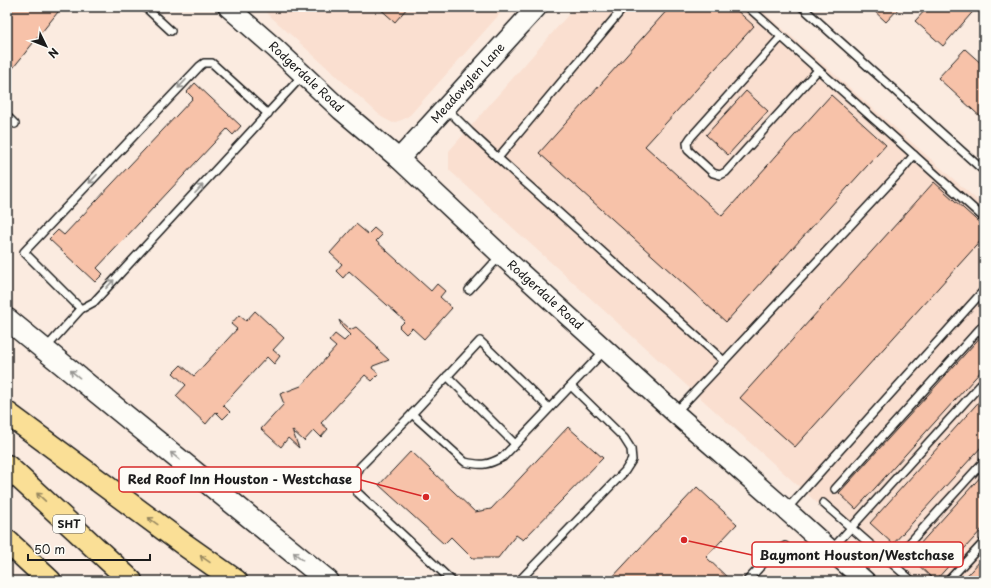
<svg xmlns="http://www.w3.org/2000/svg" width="991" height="588" viewBox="0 0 991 588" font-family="'Playpen Sans',sans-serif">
	<rect width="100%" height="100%" fill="#fbebe0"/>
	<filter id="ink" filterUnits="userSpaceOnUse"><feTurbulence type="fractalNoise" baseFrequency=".025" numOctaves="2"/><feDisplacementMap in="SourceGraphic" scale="8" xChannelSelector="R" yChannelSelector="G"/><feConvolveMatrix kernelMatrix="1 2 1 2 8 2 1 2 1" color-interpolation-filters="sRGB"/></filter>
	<g filter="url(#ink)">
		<g fill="#fadfd0">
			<path d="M260 7H506L410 115 404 119 393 123 383 118Z"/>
			<path d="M575 7H758L984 206V581H904L706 403 449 170V151Z"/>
		</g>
		<g fill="#f7c2a9" stroke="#1c1c1c">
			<path d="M7 7H62L13 68 7 63Z"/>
			<path d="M378 7H408L395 22Z"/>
			<path d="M670 7H733L754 26 645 146 722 216 831 95 886 145 726 322 539 153Z"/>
			<path d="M870 7H900L886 22Z"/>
			<path d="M928 7H977L943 46 915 21Z"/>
			<path d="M965 49 984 66V120L938 78Z"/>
			<path d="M195 83 241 126 233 135 227 129 97 268 103 274 95 282 49 239 58 230 64 235 193 98 187 92Z"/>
			<path d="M746 91 768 111 728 155 706 135Z"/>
			<path d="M934 182 984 227V237L795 447 740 398Z"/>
			<path d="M356 224 368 234 374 228 382 235 376 241 431 291 437 284 445 291 440 297 452 308 424 339 412 328 406 334 399 327 405 321 349 271 343 278 336 271 342 264 330 253Z"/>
			<path d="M255 311 284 338 273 350 280 356 274 364 267 357 223 405 230 412 223 419 216 412 206 424 176 396 186 385 173 373 181 365 194 376 237 329 231 324 239 315 246 321Z"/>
			<path d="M339 320 350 330 356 327 376 345 378 350 389 360 373 366 372 368 379 374 372 381 365 375 321 423 328 429 321 437 314 430 304 441 292 430 299 448 288 438 281 447 261 429 284 404 280 394 301 386 336 347 329 341 335 334 344 341 350 335 342 327Z"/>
			<path d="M984 333V368L856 509 839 493Z"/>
			<path d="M984 396V444L893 544 870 523Z"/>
			<path d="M568 427 603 458 523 540 516 535 498 558H472L451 537 444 544 379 485 411 451 475 512 491 509Z"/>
			<path d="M984 473V527L935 581 909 556Z"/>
			<path d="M697 487 737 524 706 557 731 581H609Z"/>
			<path d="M981 560 984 563V581H962Z"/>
		</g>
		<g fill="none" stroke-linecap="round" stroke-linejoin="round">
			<defs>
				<g id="service">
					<path d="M145 7 171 31"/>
					<path d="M802 7 984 171"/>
					<path d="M781 37 691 137 687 143 688 150 713 173 720 175 726 172 818 70"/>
					<path d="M446 108 470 132 498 158 724 361 900 172 914 155 748 7"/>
					<path d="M7 116 15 124"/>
					<path d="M914 155 984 218"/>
					<path d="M498 158 624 7"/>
					<path d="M469 290 501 255"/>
					<path d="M81 309 24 252 200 66 204 63H212L268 114"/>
					<path d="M46 348 81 309 94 302 303 75"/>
					<path d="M447 376 515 444"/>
					<path d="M675 413 724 361"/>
					<path d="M412 414 465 462C482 466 488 465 503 457L605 350"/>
					<path d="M835 489 984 324"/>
					<path d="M823 503 912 581"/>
					<path d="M786 510 984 290"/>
					<path d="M904 549 984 461"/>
					<path d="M831 550 984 381"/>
					<path d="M452 581 357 492 353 484 355 478 360 467 412 414 480 341 549 408"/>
					<path d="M519 581 625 471 632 460 631 449 624 438 571 386"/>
					<path d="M747 581 773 553 785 546"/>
					<path d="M948 581 984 542"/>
				</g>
				<g id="tertiary">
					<path d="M228 7 276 49 341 110 399 159 501 255 675 413 786 510 865 581"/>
					<path d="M399 159 537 7"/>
				</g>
				<path id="secondary" d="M7 319 328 581"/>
				<g id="motorway">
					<path d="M7 413 185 545 236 581"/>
					<path d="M7 466 131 581"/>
					<path d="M7 541 50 581"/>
				</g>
			</defs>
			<use href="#service" stroke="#1c1c1c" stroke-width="10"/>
			<use href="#tertiary" stroke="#1c1c1c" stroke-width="22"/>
			<use href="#secondary" stroke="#1c1c1c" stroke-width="24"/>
			<use href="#motorway" stroke="#1c1c1c" stroke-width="25"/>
			<use href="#service" stroke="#fdfcf7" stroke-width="7"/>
			<use href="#tertiary" stroke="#fdfcf7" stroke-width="19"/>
			<use href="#secondary" stroke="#fdfcf7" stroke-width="21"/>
			<use href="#motorway" stroke="#fadf96" stroke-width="22"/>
		</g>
		<defs><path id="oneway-shaft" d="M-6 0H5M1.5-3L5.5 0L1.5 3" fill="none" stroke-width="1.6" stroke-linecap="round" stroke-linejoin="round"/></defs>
		<g stroke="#989794">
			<use href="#oneway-shaft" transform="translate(182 84) rotate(133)"/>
			<use href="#oneway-shaft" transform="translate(93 179) rotate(133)"/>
			<use href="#oneway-shaft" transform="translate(199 189) rotate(-47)"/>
			<use href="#oneway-shaft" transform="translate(110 284) rotate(-47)"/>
			<use href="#oneway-shaft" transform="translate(75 374) rotate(-141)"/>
			<use href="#oneway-shaft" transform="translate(175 456) rotate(-141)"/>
			<use href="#oneway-shaft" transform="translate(298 556) rotate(-141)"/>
		</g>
		<g stroke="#96875f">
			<use href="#oneway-shaft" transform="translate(41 497) rotate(-137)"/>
			<use href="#oneway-shaft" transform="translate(153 521) rotate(-144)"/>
			<use href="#oneway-shaft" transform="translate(205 559) rotate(-145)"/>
		</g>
	</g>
	<g text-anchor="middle" stroke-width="3.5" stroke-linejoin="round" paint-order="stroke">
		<rect fill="#fdfcf7" stroke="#605f5e" stroke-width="1" x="53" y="515" width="32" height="18" rx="3"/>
		<g font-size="11" font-weight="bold" fill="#1c1c1c">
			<text x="69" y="528">SHT</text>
		</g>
		<g font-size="12" fill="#1c1c1c" stroke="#fdfcf7">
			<text transform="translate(306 77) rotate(43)" y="4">Rodgerdale Road</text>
			<text transform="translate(468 83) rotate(-48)" y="4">Meadowglen Lane</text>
			<text transform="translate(545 295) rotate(42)" y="4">Rodgerdale Road</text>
		</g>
	</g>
	<path fill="none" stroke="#d62828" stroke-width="1.5" d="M426 497L361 480M684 540L752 555"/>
	<g fill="#d62828" stroke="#fdfcf7" stroke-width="1.5">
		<circle cx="426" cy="497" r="4"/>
		<circle cx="684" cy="540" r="4"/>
	</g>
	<g fill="#fdfcf7" stroke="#d62828" stroke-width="1.5">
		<rect x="119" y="467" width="242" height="25" rx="4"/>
		<rect x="752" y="542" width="211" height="25" rx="4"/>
	</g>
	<g font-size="13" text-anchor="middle" font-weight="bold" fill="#1c1c1c">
		<text x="240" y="484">Red Roof Inn Houston - Westchase</text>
		<text x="857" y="560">Baymont Houston/Westchase</text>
	</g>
	<rect width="991" height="588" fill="none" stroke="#fdfcf7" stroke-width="24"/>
	<rect x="12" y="12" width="967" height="564" fill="none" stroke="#1c1c1c" stroke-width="1.5" filter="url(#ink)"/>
	<g transform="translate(46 46) rotate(133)" stroke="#fdfcf7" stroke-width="3" paint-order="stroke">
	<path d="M0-3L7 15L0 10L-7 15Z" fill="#1c1c1c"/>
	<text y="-6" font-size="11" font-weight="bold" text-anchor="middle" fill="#1c1c1c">N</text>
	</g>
	<path d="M28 554v6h122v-6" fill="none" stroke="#1c1c1c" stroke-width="2"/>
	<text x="34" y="554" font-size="12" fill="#1c1c1c" stroke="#fdfcf7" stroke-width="3" paint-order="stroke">50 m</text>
</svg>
